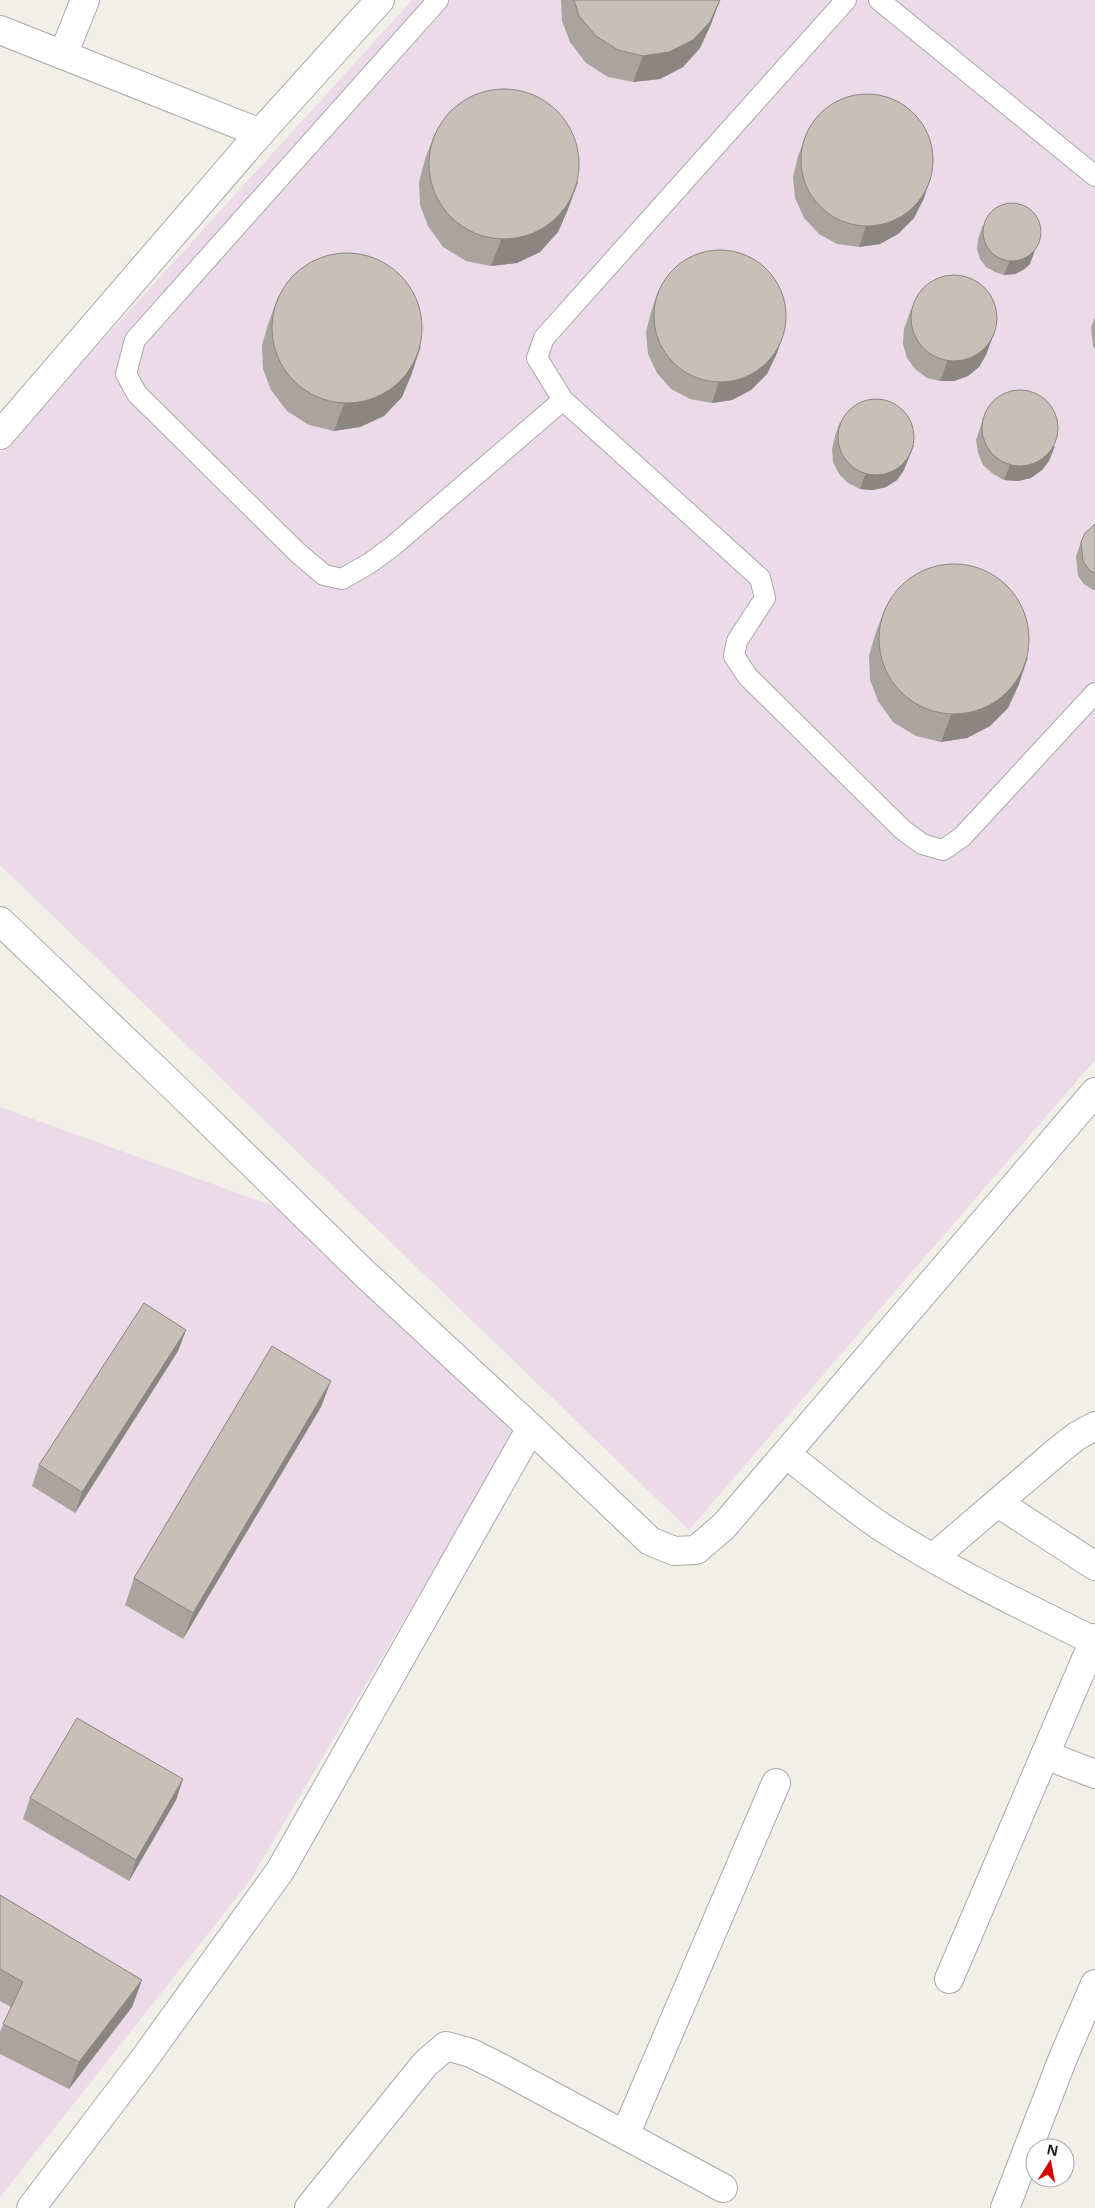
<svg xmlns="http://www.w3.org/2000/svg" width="1095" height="2208" viewBox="0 0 1095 2208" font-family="'Open Sans',sans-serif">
	<rect width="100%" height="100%" fill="#f2efe9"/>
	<g fill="#ebdbe8">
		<path d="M412 0H1095V1060L689 1530 0 865V453Z"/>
		<path d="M0 1107 290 1212 518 1427 249 1882 0 2197Z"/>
	</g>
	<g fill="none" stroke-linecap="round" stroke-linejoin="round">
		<defs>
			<g id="service">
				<path d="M438 0 135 340 126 374 137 394 298 553 324 575 342 579 370 563 393 546 563 400 760 578 765 598 737 641 734 656 748 677 903 830 922 844 943 850 962 837 1095 693"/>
				<path d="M879 0 1095 176"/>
				<path d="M563 400 537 358 544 338 846 0"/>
			</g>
			<g id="minor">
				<path d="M0 30 260 133"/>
				<path d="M63 55 85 0"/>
				<path d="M0 435 260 133 380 0"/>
				<path d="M0 921 173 1086 364 1273 531 1428"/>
				<path d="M786 1454C818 1479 849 1505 883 1528 950 1571 1023 1606 1094 1641"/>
				<path d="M998 1503 1095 1566"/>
				<path d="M934 1557 1059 1450 1077 1436 1095 1426"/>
				<path d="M1045 1755 1095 1774"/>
				<path d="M949 1979 1095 1638"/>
				<path d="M625 2135 776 1783"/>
				<path d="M31 2208 142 2062 280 1871 531 1428 650 1541 674 1551 696 1550 724 1526 1095 1092"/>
				<path d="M309 2208 425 2064 446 2046 471 2053 499 2067 723 2188"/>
				<path d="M1005 2208 1063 2058 1095 1984"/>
			</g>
		</defs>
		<use href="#service" stroke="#a9a9a9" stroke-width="22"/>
		<use href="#minor" stroke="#a9a9a9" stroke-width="30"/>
		<use href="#service" stroke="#fff" stroke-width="20"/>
		<use href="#minor" stroke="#fff" stroke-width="28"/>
	</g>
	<g fill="#aba49e">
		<path d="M561 0H720L711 24 700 48 683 67 660 79 633 82 608 77 586 63 570 42 562 21Z"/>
		<path d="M435 133 578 182 568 209 558 232 540 252 517 263 491 266 466 261 443 247 428 226 420 205 419 182 425 159Z"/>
		<path d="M806 135 924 198 914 218 898 234 880 244 859 247 837 244 819 234 804 218 795 198 793 177 798 156Z"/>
		<path d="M983 225 1030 264 1023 270 1015 274 1004 275 995 272 986 267 980 259 977 249 978 239Z"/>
		<path d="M658 291 784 332 777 353 767 374 751 390 732 400 712 403 690 399 671 389 657 373 648 354 646 332 651 312Z"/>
		<path d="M278 297 412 373 402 397 384 416 360 427 334 431 309 425 287 411 271 390 263 369 262 345 268 324Z"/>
		<path d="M911 309 986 355 979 367 968 376 954 381H940L927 378 915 369 907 358 903 344 904 329Z"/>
		<path d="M1095 317V349L1093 346 1091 327Z"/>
		<path d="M985 413 1049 461 1042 470 1031 478 1018 481 1004 480 993 474 983 465 978 453 976 440Z"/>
		<path d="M840 422 904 470 897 480 886 487 873 490 860 489 848 483 839 474 833 462 832 449 835 436Z"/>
		<path d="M1095 524V590H1093L1084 584 1078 576 1076 556 1081 542Z"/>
		<path d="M885 608 1019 684 1008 708 990 726 967 738 941 742 916 736 893 722 878 701 870 680 869 656 875 635Z"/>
		<path d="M186 1330 178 1351 75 1513 32 1486 39 1465Z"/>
		<path d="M321 1407 183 1639 125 1605 134 1578Z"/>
		<path d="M183 1779 176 1800 129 1881 23 1819 30 1798Z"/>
		<path d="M0 1895 142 1980 132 2007 69 2089 0 2054V2032L11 2007 0 2001Z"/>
	</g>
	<g fill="#8b8681">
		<path d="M720 0 711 24 700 48 683 67 660 79 633 82 643 56Z"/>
		<path d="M931 177 924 198 914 218 898 234 880 244 859 247 866 226Z"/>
		<path d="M578 182 568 209 558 232 540 252 517 263 491 266 501 240Z"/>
		<path d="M1035 250 1030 264 1023 270 1015 274 1004 275 1010 260Z"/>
		<path d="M784 332 777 353 767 374 751 390 732 400 712 403 719 382Z"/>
		<path d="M994 334 986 355 979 367 968 376 954 381H940L948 360Z"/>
		<path d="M421 346 412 373 402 397 384 416 360 427 334 431 344 404Z"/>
		<path d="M914 445 904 470 897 480 886 487 873 490 860 489 865 475Z"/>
		<path d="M1055 446 1049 461 1042 470 1031 478 1018 481 1004 480 1010 465Z"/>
		<path d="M1028 657 1019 684 1008 708 990 726 967 738 941 742 951 715Z"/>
		<path d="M186 1330 178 1351 75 1513 82 1492Z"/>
		<path d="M331 1381 321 1407 183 1639 193 1613Z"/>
		<path d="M183 1779 176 1800 129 1881 136 1860Z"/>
		<path d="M142 1980 132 2007 69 2089 79 2062Z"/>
	</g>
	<g fill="#c7bfb8" stroke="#8b8681">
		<path d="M574 0H720L710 22 693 40 669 52 643 56 618 50 596 36 579 16Z"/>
		<circle cx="504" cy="164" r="75"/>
		<circle cx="867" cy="160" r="66"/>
		<circle cx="1012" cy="232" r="29"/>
		<circle cx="720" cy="316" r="66"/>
		<circle cx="347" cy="328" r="75"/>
		<circle cx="954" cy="318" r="43"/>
		<circle cx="1020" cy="428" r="38"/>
		<circle cx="876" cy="437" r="38"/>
		<path d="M1095 524V573L1089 570 1083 561 1081 542 1085 533 1093 526Z"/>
		<circle cx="954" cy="639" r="75"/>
		<path d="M144 1303 186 1330 82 1492 39 1465Z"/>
		<path d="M272 1346 331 1381 193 1613 134 1578Z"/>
		<path d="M77 1718 183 1779 136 1860 30 1798Z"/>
		<path d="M0 1895 142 1980 79 2062 3 2024 23 1982 0 1969Z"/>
	</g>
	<g transform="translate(1050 2163) rotate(11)"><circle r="24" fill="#ffffff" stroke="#a7a7a7"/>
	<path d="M0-4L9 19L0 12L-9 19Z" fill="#d40000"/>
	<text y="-8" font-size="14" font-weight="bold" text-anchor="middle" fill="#222222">N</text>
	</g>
</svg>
